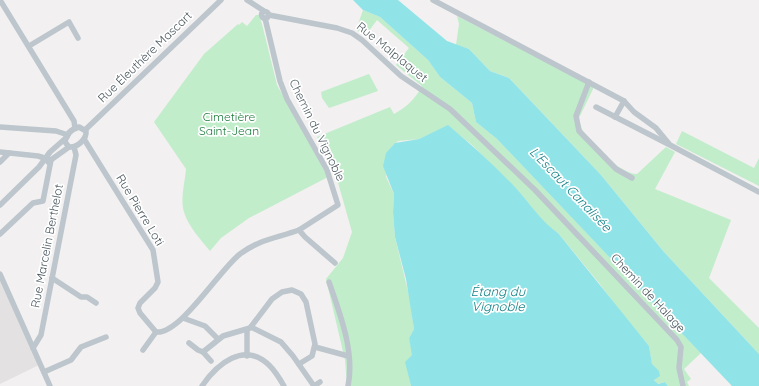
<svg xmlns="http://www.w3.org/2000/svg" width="759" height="386" viewBox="0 0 759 386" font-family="Quicksand,sans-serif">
	<rect width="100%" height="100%" fill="#f2f0f0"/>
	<path fill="#e3e1e1" d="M0 277 39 365 0 384Z"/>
	<g fill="#c1edcb">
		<path d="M363 10 380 17 428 60 440 77 472 103 476 122 497 139 701 353 684 369 691 379 687 382 689 386H668L665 382 657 384 654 379 649 346 622 314 599 283 558 233 546 225 522 195 472 145 448 126 419 139 398 141 392 146 386 177 394 194 393 212 395 237 410 300 414 329 409 338 413 355 406 362 411 386H347L345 360 326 279 343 258 352 232 333 165 317 137 390 107 394 114C407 107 415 99 422 86L396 65 409 48 377 20 366 35 356 30Z"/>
		<path d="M256 15H259L262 24 277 85 328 177 249 218 221 238 210 251C201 240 188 226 184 212 180 199 185 182 186 169L154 122 204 54 238 24 239 25 242 22 247 26Z"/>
		<path d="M457 16 594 87 579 118C580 123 581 128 584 133 590 145 623 175 637 174L666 147 675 152 655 189 731 220 709 278 759 328V354L664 252 601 175 509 78 490 71 469 49 456 45 459 24Z"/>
		<path d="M369 74 378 91 329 108 322 98 321 92Z"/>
		<path d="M682 131 754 168 759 158V186L676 144Z"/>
	</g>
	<g fill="#90e4e8">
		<path d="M353 0H398L447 41 469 49 490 71 509 78 601 175 664 252 759 354V386H732L497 139 476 122 472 103 440 77 428 60 380 17 363 10Z"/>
		<path d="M448 125C474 147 500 170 522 195 534 209 543 223 558 233L649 346 652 364 659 371 660 376 654 380 658 384 665 382 668 386H411L405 362 412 355 409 338 414 329 406 279 395 237 393 212 394 194 383 166 386 153 395 143 419 139Z"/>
	</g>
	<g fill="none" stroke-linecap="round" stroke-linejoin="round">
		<g stroke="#bcc6cc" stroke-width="5.5">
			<path d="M0 0 74 121 75 128"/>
			<path d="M247 0 264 11"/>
			<path d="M433 0 624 101 634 112 656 128 670 145 759 192"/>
			<circle cx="265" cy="15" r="3.5"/>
			<path d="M269 15 337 28 352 33 362 40 401 76 450 109 535 190 677 340 681 347 679 368 683 386"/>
			<path d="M265 18 280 81 287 99 327 170 338 205 299 230"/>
			<path d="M29 46 69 22 78 38"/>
			<path d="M589 82 576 116 579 131 616 169 632 178"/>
			<path d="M596 107 668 144"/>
			<path d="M615 117 624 101"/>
			<path d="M0 127 56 131 68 135"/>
			<path d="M79 127 86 131C87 139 77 148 69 147L65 142C66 134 72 129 79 127Z"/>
			<path d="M85 130 221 0"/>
			<path d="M84 139 153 250 158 282 155 288 140 303 138 308 140 313 156 332C180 335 220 269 240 254 260 239 277 238 299 230L305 237 335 263"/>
			<path d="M0 152 38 156 51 160 43 201 33 203 0 234"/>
			<path d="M0 162 9 153"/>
			<path d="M48 162 69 147"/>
			<path d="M0 205 39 167 50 152 67 137"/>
			<path d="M0 274 50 386"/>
			<path d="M52 278 81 297H87L96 303"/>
			<path d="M329 282C340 314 355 352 348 386"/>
			<path d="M183 318 205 326 218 339"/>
			<path d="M251 327 281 342 293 356 314 386 320 382"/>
			<path d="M247 330V356"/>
			<path d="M189 343 198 350 203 352 211 361"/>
			<path d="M315 347 348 356"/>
			<path d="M33 348 41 335 76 155 74 147"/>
			<path d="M143 350 156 332"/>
			<path d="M203 352 223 336 250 328 272 299 282 292 292 290 301 294 306 302 315 344 312 356 299 364"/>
			<path d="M44 372 71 360 81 347 106 337"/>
			<path d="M202 386C217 364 244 341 269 365 275 371 280 379 284 386"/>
		</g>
	</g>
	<g text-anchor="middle" stroke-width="3.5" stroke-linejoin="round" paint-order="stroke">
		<g font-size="12" fill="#49565c" stroke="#fff">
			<text transform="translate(392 52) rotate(39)" y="4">Rue Malplaquet</text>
			<text transform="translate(145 57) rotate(-44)" y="4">Rue Éleuthère Mascart</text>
			<text transform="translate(317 130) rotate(64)" y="4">Chemin du Vignoble</text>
			<text transform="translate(140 210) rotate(59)" y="4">Rue Pierre Loti</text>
			<text transform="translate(47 246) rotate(-79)" y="4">Rue Marcelin Berthelot</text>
			<text transform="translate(648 293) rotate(47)" y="4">Chemin de Halage</text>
		</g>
		<g font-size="12" fill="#1c7b3c" stroke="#fff">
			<text x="229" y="121">Cimetière<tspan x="229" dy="14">Saint-Jean</tspan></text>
		</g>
		<g font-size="13" font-style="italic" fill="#138287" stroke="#fff">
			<text transform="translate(571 189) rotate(46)" y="5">L'Escaut Canalisée</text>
			<text x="498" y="296">Étang du<tspan x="498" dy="15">Vignoble</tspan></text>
		</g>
	</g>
</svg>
